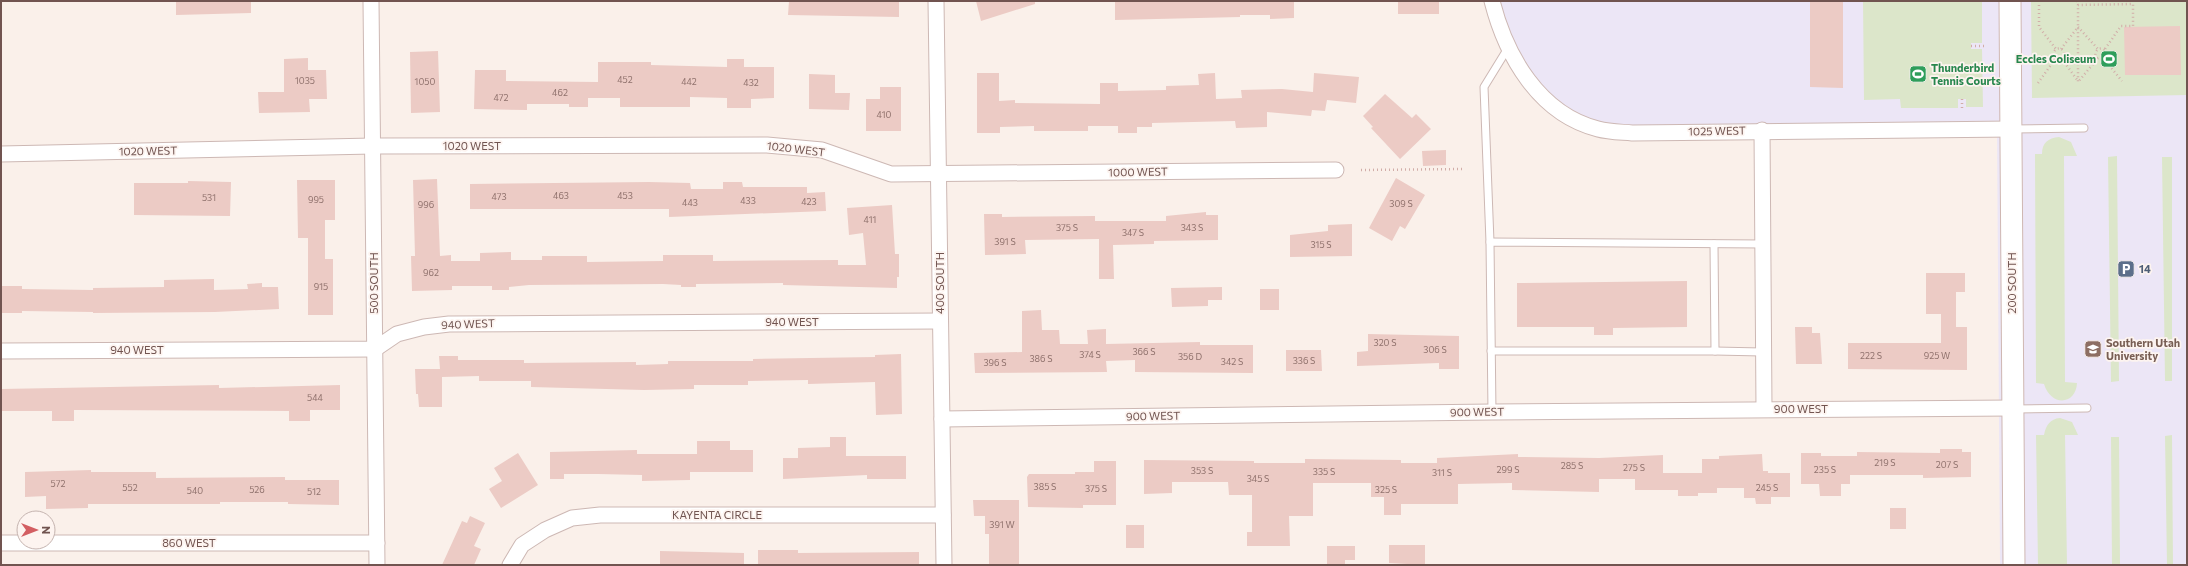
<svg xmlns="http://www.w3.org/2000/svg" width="2188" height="566" viewBox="0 0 2188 566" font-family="Commissioner,sans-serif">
	<rect width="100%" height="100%" fill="#faf0ea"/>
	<path fill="#ece6f6" d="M1492 1H2187V565H2000L1997 129H1599L1538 93Z"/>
	<g fill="#dce6ca">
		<path d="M1863 1H1982V43H1971V49H1982L1983 107H1966V99H1958V108H1901L1900 99 1864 100Z"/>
		<path d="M2031 1H2187V95L2032 98Z"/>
		<path d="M2059 137 2071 142 2077 156H2064L2065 382 2077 383C2076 405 2051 407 2044 384L2036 383 2035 154H2042C2042 143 2048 138 2059 137Z"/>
		<path d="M2117 156 2119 381 2111 382 2108 157Z"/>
		<path d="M2162 157H2172V381H2165Z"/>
		<path d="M2060 418 2072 422 2078 435H2065L2067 565H2038L2036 435H2044C2046 425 2050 419 2060 418Z"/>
		<path d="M2172 435 2173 565H2167L2165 436Z"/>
		<path d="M2111 437H2119L2120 565H2112Z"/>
	</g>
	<g fill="#eccbc5">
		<path d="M176 1H251V13L176 15Z"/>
		<path d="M789 1H899V17L788 15Z"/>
		<path d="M976 1H1035V4L981 21Z"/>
		<path d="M1115 1H1294V18L1270 19V15H1240V17L1115 20Z"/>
		<rect x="1398" y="1" width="41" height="13"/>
		<path d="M1810 1H1843V88L1810 87Z"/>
		<path d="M2180 26 2181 75H2125L2124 27Z"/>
		<path d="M438 51 440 112 411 113 410 52Z"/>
		<path d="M308 58V70H326L327 99H309L310 112 259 113 258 92H284V59Z"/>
		<path d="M727 59H744V67H774V98L751 99V108H727V98L690 97V107H620V98H588V107H569V104H527V110L474 109 475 70H506V81L598 82V62H651V65L727 67Z"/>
		<path d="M977 73H999V101L1015 100V103L1100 104V83H1118V91L1166 90V86L1199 85 1198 74 1215 73 1216 99 1242 98 1241 90 1282 89 1313 92 1314 73 1359 77 1356 103 1327 100 1325 111 1312 110 1311 116 1267 112V127L1236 128 1235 121 1152 123V127H1137V133H1118V126H1088V131H1034V126L1000 127V133H977Z"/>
		<path d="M809 74 835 75V93H850L849 110 809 109Z"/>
		<path d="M880 87H901V131H866V99H880Z"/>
		<path d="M1385 94 1412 118 1416 114 1431 129 1400 159 1371 128 1373 127 1363 116Z"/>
		<path d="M1446 150V165L1423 166 1422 151Z"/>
		<path d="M1396 178 1425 195 1405 229 1400 226 1392 241 1369 228Z"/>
		<path d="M437 179 440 256 451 255V261H480V253L511 252V260H542V256H587V262L663 261V255H713V261L838 260V265H866L863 233 849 235 847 208 892 205 895 254H899V277H897V288L783 285V283L696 284V287H681V285L663 284 529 285 509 287V290H492V286H452V290L412 291 411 256H415L413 180Z"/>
		<path d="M297 180H335V220H325V259H333V315H308V238H298Z"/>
		<path d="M188 181 231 182 230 216 134 215V183H188Z"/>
		<path d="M649 182 690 183 691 189H723V182H742L743 187H807V193L825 192 826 211 669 217V209H470V184Z"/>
		<path d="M1206 212V215H1218V240L1154 241V244L1113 245 1114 279H1099V239L1025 240 1026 254 985 255 984 214H1002V217L1095 216V221H1166V216Z"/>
		<path d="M1352 224V256L1290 257V235L1328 231V225Z"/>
		<path d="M1926 273H1965V292H1956V327H1967V370L1848 369V343H1941V314H1926Z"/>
		<path d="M214 279V290L248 289 247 284 262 283V287H278L279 309 215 312 93 313V312L22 311V313H1V286H22V289L93 290V288L164 287V280Z"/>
		<path d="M1687 281V327L1613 328V335H1594V327H1517V283Z"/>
		<path d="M1222 287V300H1208V306L1172 307 1171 288Z"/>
		<rect x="1260" y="289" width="19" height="21"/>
		<path d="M1041 310 1042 330H1059L1060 344H1088L1087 330 1106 329V344L1200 342V345H1253V373L1135 372V360L1106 361 1107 372 975 373 974 353 1022 352V311Z"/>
		<path d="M1795 327H1812V333H1820L1822 364H1796Z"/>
		<path d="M1368 334 1459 336V369H1439V363L1357 366V352L1368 351Z"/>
		<path d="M1286 350H1321L1322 371H1286Z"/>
		<path d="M901 354 902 414 876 415 875 382 808 384V380L748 381V385H694V389L644 390 531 387V381H479V376L442 377V407H419L418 394H416L415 369H440L439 356H458V360H524V363L636 362V365L668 364V361H753V359L875 357V355Z"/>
		<path d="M219 385V388L340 385V410H310V421H289V411L74 410V421H52V411H1V389Z"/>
		<path d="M830 437H846V456H906V479H867V475L783 479V458H798V448L830 447Z"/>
		<path d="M697 441H730V450H753V472H690V480L642 481V475L598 474H564V479H550V452L637 450V454H697Z"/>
		<path d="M1940 449H1962V452H1971V477L1923 478V475H1850V484H1841V496H1820L1819 484H1801V453H1821V456H1857V452L1940 453Z"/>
		<path d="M518 453 538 485 501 508 489 489 502 481 494 468Z"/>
		<path d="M1518 454V457L1599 458 1663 455V473H1702V459H1719V456L1762 454 1763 471H1768V473H1790V497H1771V504H1756L1755 498H1744V488H1717V493H1698V496H1678V490H1635V479H1599V492L1512 490V483L1458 484V504H1401V515H1384V497H1371V483H1313V516H1289L1290 546H1247V532H1252V495H1229L1228 482H1172V493L1144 494V460L1254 461V463H1305V459L1401 460V463H1437V458Z"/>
		<path d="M1094 461H1116V505H1083V508L1028 507 1027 477 1029 474H1075V472H1094Z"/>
		<path d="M91 470V472H156V478L285 477V480H339V505L288 504V502H220V504H88V508L46 509V496L25 497V472Z"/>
		<path d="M973 500H1019V565H989V534H985V516H974Z"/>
		<rect x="1890" y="508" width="16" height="21"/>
		<path d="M470 516 485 523 474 546 481 549 474 565H442L462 521 467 523Z"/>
		<rect x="1126" y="525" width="18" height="23"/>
		<path d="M1389 545H1425V565L1389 563Z"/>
		<path d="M1327 546H1355V560H1345V565H1327Z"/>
		<path d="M758 550H798V553L919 552V565H758Z"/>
		<path d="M660 551 744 553V565H660Z"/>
	</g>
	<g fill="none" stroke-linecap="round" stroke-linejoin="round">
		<defs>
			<g id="lane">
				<path d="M2012 129 2084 128"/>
				<path d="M1490 242 1484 87 1508 48"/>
				<path d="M1491 351H1715L1714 244"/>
				<path d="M1715 351 1762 352"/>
				<path d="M2015 409 2087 408"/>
				<path d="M1492 412 1490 242 1762 244"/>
			</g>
			<g id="street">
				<path d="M371 1 377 565"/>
				<path d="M936 1 944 565"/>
				<path d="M1492 1C1506 56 1539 114 1598 129 1609 132 1621 132 1632 133L2012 129"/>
				<path d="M1762 130 1764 409"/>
				<path d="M1 154 373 146 767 145 822 150 891 174 1336 170"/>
				<path d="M1 351 375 349 397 334 424 327 449 324 940 321"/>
				<path d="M942 419 1492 412 2012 408"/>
				<path d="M1 543H377"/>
				<path d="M510 565 522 545 545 530 572 518 600 515H943"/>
			</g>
			<path id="secondary" d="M2010 1 2014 565"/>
		</defs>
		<use href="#lane" stroke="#cdb8b4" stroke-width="9"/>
		<use href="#street" stroke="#cdb8b4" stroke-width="17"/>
		<use href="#secondary" stroke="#cfb7b2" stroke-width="23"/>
		<g stroke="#d1ada8" stroke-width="2.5" stroke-dasharray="1 3" stroke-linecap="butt">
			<path d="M2039 1V27L2056 49"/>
			<path d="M2077 1 2078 5"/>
			<path d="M2078 27 2098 49"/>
			<path d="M1971 46H1986"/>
			<circle cx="2101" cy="54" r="5.5"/>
			<circle cx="2059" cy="54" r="5.5"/>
			<path d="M2061 49 2078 27"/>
			<path d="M2098 58 2078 82V5L2133 4V26H2121L2105 49"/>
			<path d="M2062 59 2078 81"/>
			<path d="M2104 59 2122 81"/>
			<path d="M2038 83 2055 59"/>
			<path d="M1962 99V110"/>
			<path d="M1361 170 1463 169"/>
		</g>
		<use href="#lane" stroke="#fff" stroke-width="7"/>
		<use href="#street" stroke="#fff" stroke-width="15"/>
		<use href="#secondary" stroke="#fff" stroke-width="21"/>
	</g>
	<defs>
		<symbol id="stadium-square" viewBox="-11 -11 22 22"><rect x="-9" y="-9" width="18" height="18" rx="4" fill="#2e9e5b" stroke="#fdf4f0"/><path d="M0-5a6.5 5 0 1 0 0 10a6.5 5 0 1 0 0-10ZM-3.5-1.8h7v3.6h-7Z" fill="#fff"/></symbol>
		<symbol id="parking-square" viewBox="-11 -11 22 22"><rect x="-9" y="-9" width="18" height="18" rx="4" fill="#5c6f8a" stroke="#fdf4f0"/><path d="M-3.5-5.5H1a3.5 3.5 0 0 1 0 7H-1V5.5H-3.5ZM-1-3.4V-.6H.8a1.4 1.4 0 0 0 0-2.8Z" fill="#fff"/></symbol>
		<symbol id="university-square" viewBox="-11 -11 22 22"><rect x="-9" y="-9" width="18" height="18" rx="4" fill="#8d6e63" stroke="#fdf4f0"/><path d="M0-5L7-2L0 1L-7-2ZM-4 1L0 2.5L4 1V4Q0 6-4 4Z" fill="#fff"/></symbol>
	</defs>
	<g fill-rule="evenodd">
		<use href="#stadium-square" x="2099" y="49" width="20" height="20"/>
		<use href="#stadium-square" x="1908" y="64" width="20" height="20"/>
		<use href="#parking-square" x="2116" y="259" width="20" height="20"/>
		<use href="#university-square" x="2083" y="339" width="20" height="20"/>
	</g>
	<g text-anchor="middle" stroke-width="3.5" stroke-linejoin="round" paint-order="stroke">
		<g font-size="9" fill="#90726d">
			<text x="625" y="83">452</text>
			<text x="305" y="84">1035</text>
			<text x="425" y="85">1050</text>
			<text x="689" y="85">442</text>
			<text x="751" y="86">432</text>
			<text x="560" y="96">462</text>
			<text x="501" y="101">472</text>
			<text x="884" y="118">410</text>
			<text x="561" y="199">463</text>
			<text x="625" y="199">453</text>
			<text x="499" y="200">473</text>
			<text x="209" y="201">531</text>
			<text x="316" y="203">995</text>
			<text x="748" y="204">433</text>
			<text x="809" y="205">423</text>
			<text x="690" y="206">443</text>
			<text x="1401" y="207">309 S</text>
			<text x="426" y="208">996</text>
			<text x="870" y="223">411</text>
			<text x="1067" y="231">375 S</text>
			<text x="1192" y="231">343 S</text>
			<text x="1133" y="236">347 S</text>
			<text x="1005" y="245">391 S</text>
			<text x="1321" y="248">315 S</text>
			<text x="431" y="276">962</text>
			<text x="321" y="290">915</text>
			<text x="1385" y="346">320 S</text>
			<text x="1435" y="353">306 S</text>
			<text x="1144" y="355">366 S</text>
			<text x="1090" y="358">374 S</text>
			<text x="1871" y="359">222 S</text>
			<text x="1937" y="359">925 W</text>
			<text x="1190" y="360">356 D</text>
			<text x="1041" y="362">386 S</text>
			<text x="1304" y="364">336 S</text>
			<text x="1232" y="365">342 S</text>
			<text x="995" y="366">396 S</text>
			<text x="315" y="401">544</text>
			<text x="1885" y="466">219 S</text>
			<text x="1947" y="468">207 S</text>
			<text x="1572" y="469">285 S</text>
			<text x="1634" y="471">275 S</text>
			<text x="1508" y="473">299 S</text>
			<text x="1825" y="473">235 S</text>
			<text x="1202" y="474">353 S</text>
			<text x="1324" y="475">335 S</text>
			<text x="1442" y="476">311 S</text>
			<text x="1258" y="482">345 S</text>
			<text x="58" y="487">572</text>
			<text x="1045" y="490">385 S</text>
			<text x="130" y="491">552</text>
			<text x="1767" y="491">245 S</text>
			<text x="1096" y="492">375 S</text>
			<text x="257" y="493">526</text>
			<text x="1386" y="493">325 S</text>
			<text x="195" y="494">540</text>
			<text x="314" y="495">512</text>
			<text x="1002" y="528">391 W</text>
		</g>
		<g font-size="11" font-weight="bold" fill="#27864d" stroke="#fdf4f0" text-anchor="end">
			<text x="2096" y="63">Eccles Coliseum</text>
			<text x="1931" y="72" text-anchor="start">Thunderbird<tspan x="1931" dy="13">Tennis Courts</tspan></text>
		</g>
		<g font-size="11" fill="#715450" stroke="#fdf4f0">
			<text transform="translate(1717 131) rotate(-1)" y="4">1025 WEST</text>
			<text x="472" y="150">1020 WEST</text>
			<text transform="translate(796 149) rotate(7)" y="4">1020 WEST</text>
			<text transform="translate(148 151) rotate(-1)" y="4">1020 WEST</text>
			<text transform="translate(1138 172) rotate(-1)" y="4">1000 WEST</text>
			<text transform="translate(374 283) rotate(-90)" y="4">500 SOUTH</text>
			<text transform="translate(940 283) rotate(-90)" y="4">400 SOUTH</text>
			<text transform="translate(2012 283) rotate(-90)" y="4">200 SOUTH</text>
			<text x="792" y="326">940 WEST</text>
			<text transform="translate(468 324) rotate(-2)" y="4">940 WEST</text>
			<text x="137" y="354">940 WEST</text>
			<text x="1801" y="413">900 WEST</text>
			<text transform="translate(1477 412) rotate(-1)" y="4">900 WEST</text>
			<text transform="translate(1153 416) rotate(-1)" y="4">900 WEST</text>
			<text x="717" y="519">KAYENTA CIRCLE</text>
			<text x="189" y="547">860 WEST</text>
		</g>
		<g font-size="11" font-weight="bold" fill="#4e5e75" stroke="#fdf4f0" text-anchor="start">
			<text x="2139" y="273">14</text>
		</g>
		<g font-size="11" font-weight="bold" fill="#785e54" stroke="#fdf4f0" text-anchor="start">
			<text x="2106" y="347">Southern Utah<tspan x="2106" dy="13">University</tspan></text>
		</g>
	</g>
	<rect width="2188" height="566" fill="none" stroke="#715450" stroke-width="4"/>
	<g transform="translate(36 530) rotate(90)"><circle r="19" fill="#fdf4f0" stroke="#c5b4b0"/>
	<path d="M0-3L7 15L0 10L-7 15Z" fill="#d35f63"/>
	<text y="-6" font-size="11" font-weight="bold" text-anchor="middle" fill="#715450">N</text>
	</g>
</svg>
